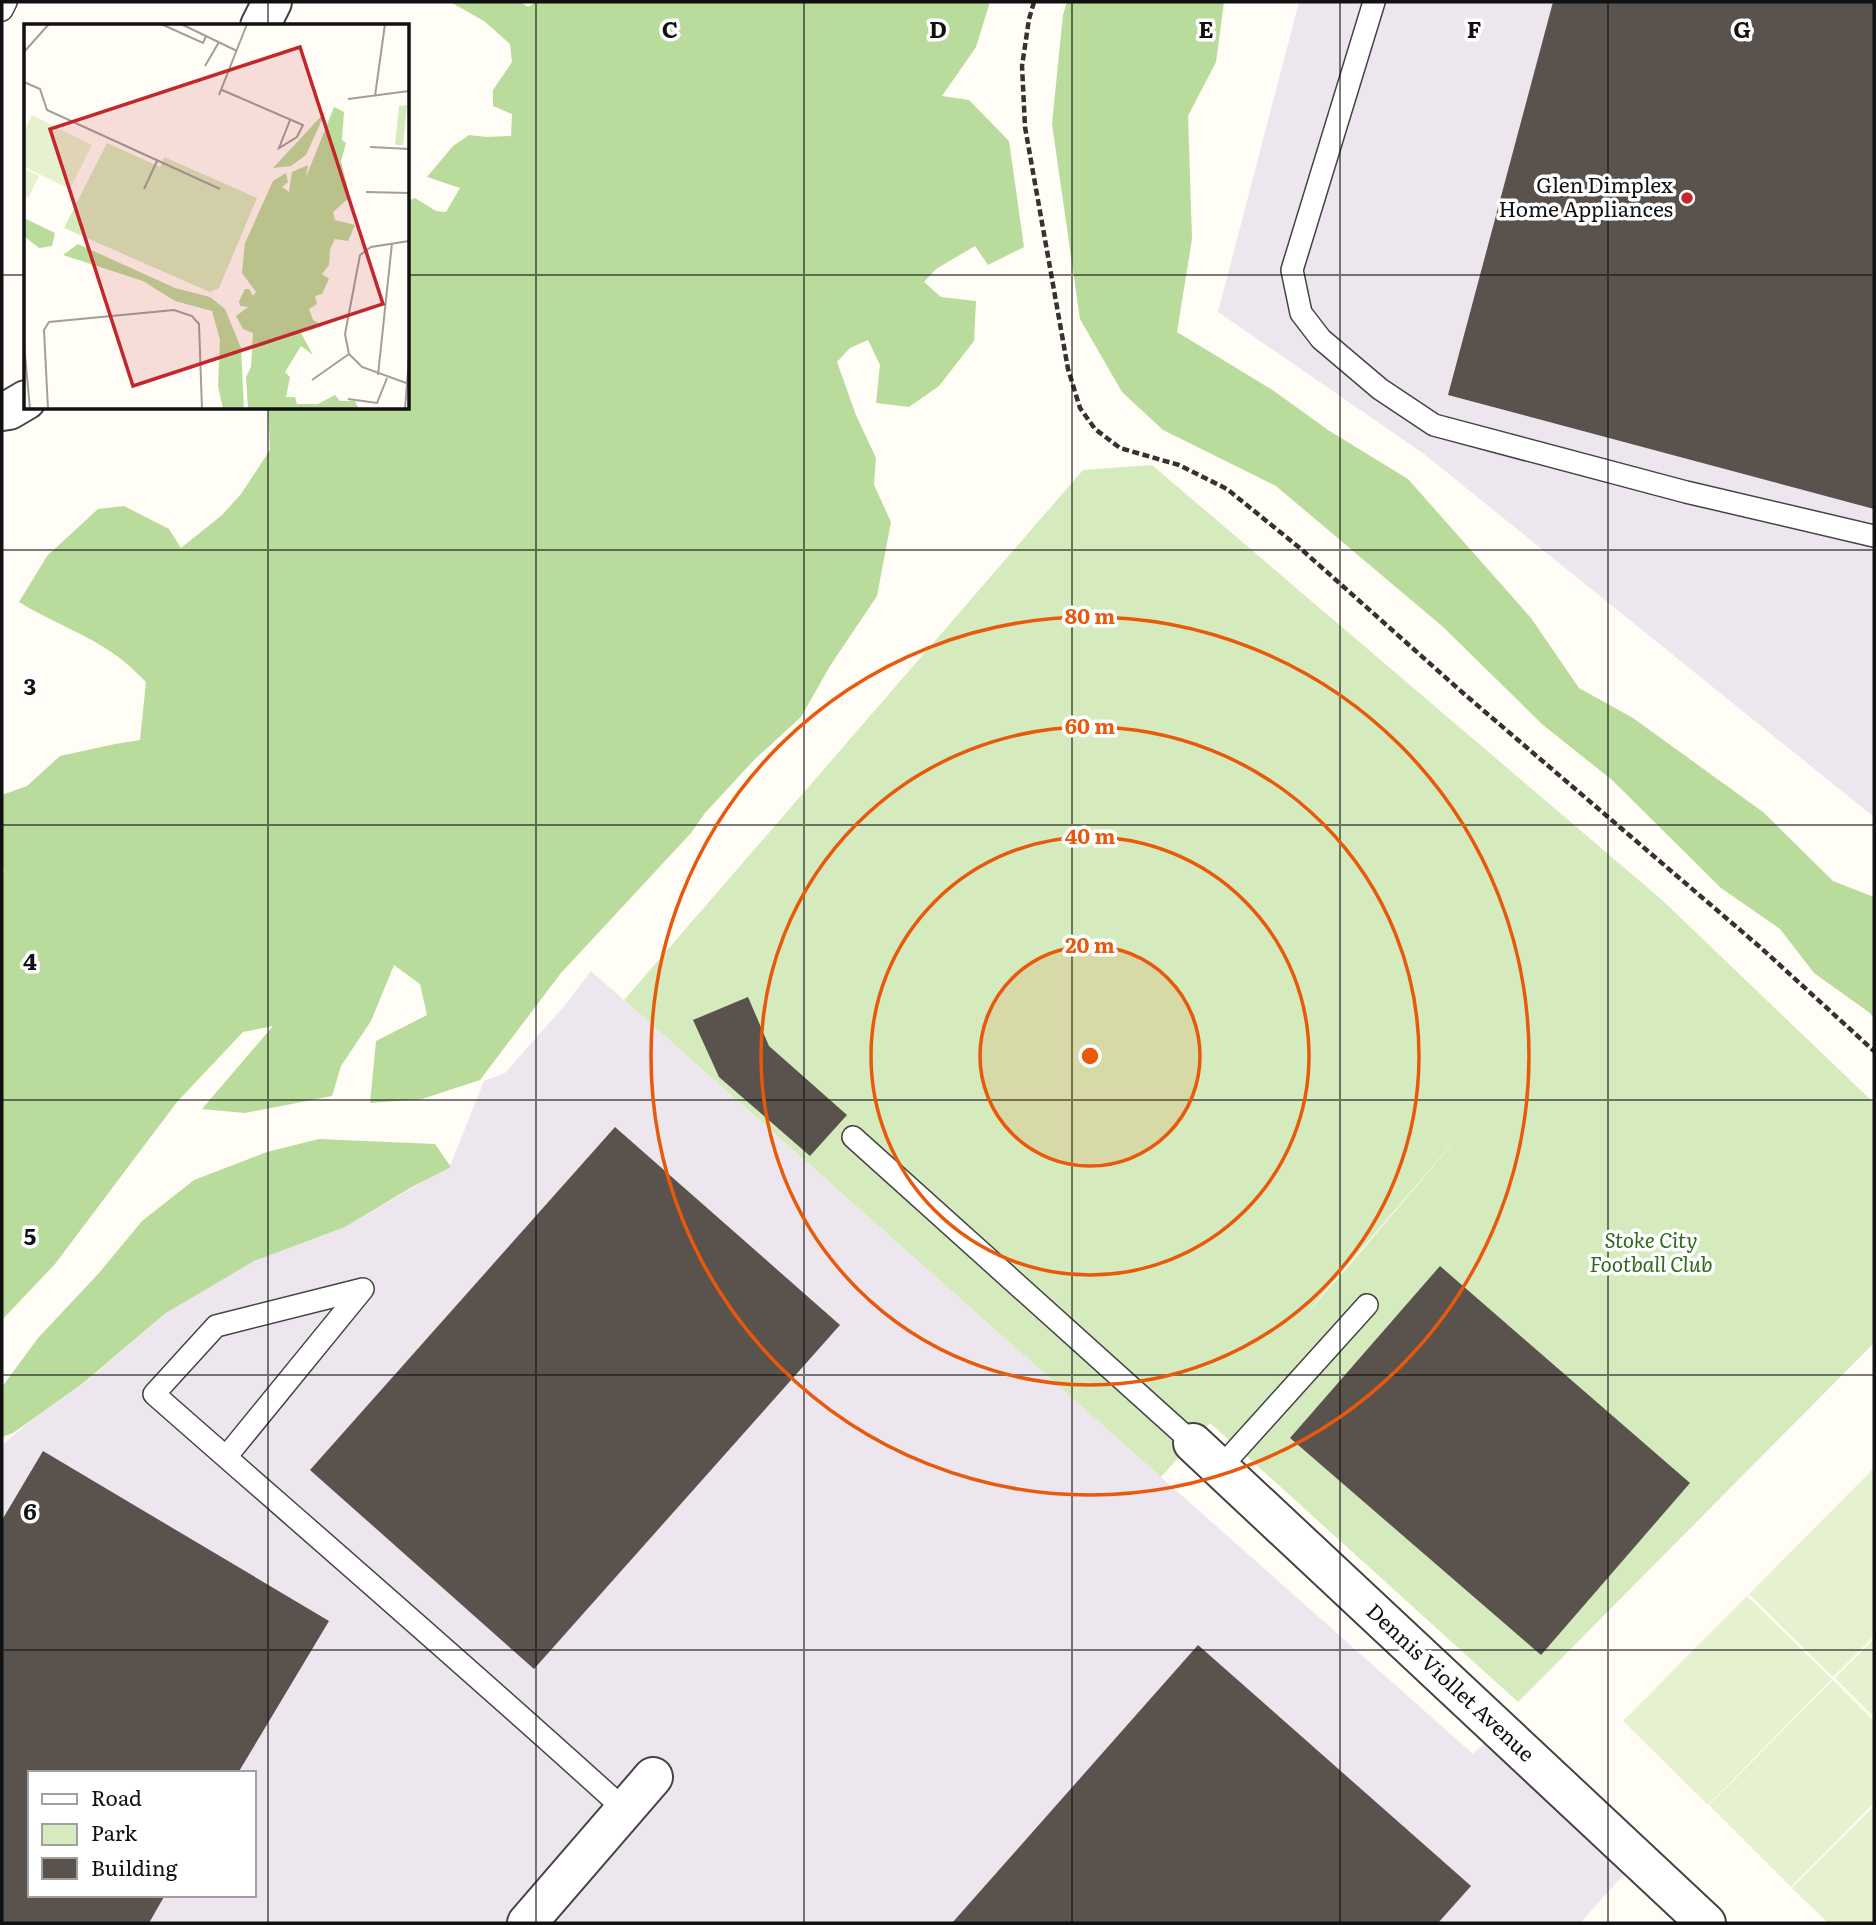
<svg xmlns="http://www.w3.org/2000/svg" width="1876" height="1925" viewBox="0 0 1876 1925" font-family="Literata,serif">
	<rect width="100%" height="100%" fill="#fffdf5"/>
	<g fill="#eee6ef" fill-rule="evenodd">
		<path d="M1299 2H1874V817L1424 454 1218 312Z"/>
		<path d="M591 971 1473 1754 1492 1736 1627 1871 1580 1923H2V1445L33 1419 83 1384 169 1311 253 1261 345 1227 450 1166 484 1081 505 1073 566 1004ZM30 1773H254V1895H30Z"/>
	</g>
	<path fill="#d5ebbd" fill-rule="evenodd" d="M1152 465 1662 900 1874 1103V1343L1518 1702 1210 1423 1161 1477 624 1000 1083 470ZM1475 1117 1347 1268 1297 1324Z"/>
	<g fill="#b9dc9c">
		<path d="M453 2H520L528 7 536 2H990L976 47 942 96 969 100 1009 141 1024 247 988 265 975 246 936 269 924 282 941 297 976 301 974 341 939 386 909 407 876 403 880 365 868 340 850 348 837 362 856 415 876 458 874 485 891 522 877 596 830 666 801 717 754 760 705 813 691 833 561 973 480 1080 422 1099 370 1103 376 1041 427 1015 420 984 394 965 371 1021 341 1066 332 1096 245 1113 202 1109 273 1026 243 1032 177 1102 55 1264 2 1320V876L4 870 2 868V795L27 786 60 756 115 744 140 740 146 682C137 673 127 663 117 656 87 634 51 622 19 602L47 556 98 509 124 506 169 529 181 548 222 515 241 494 270 450 268 408H408V201L415 198 436 211 446 212 460 188 427 177 453 146 469 135 486 137 511 136 512 114 493 106V90L512 62 510 44 484 21 452 3Z"/>
		<path d="M1067 2H1224L1216 62 1188 116 1192 239 1177 332 1274 391 1328 430 1408 479 1531 618 1579 688 1633 718 1763 812 1833 881 1874 897V1019L1870 1013 1814 973 1780 929 1721 888 1612 780 1543 725 1442 626 1276 486 1163 430 1122 392 1080 319 1052 124 1063 15Z"/>
		<path d="M319 1139 435 1144 451 1167 412 1187 345 1227 254 1261 166 1313 82 1384 13 1433 2 1437V1387L38 1338 99 1273 142 1221 194 1180 267 1152Z"/>
	</g>
	<g fill="#e6f2cf">
		<path d="M1873 1469 1874 1636 1833 1677 1749 1594Z"/>
		<path d="M1747 1596 1832 1679 1708 1805 1623 1721Z"/>
		<path d="M1874 1639V1717L1835 1678Z"/>
		<path d="M1833 1680 1874 1721V1803L1791 1887 1709 1805Z"/>
		<path d="M1874 1806V1923H1828L1792 1888Z"/>
	</g>
	<g fill="#5a524d">
		<path d="M1553 2H1874V509L1448 395Z"/>
		<path d="M748 997 769 1046 847 1115 810 1156 719 1077 693 1020Z"/>
		<path d="M615 1127 840 1325 534 1669 310 1470Z"/>
		<path d="M1440 1266 1690 1483 1541 1655 1290 1438Z"/>
		<path d="M43 1451 329 1621 238 1773H30V1895H165L149 1923H2V1520Z"/>
		<path d="M1198 1645 1471 1886 1438 1923H952Z"/>
	</g>
	<g fill="none" stroke-linecap="round" stroke-linejoin="round">
		<defs>
			<g id="lane">
				<path d="M1374 2 1292 270 1301 313 1321 339 1380 389 1434 425 1686 492 1874 536"/>
				<path d="M2 10 6 2"/>
				<path d="M853 1137 1193 1443"/>
				<path d="M226 1457 363 1289 216 1326 154 1394C311 1532 470 1669 625 1810"/>
				<path d="M1220 1468 1367 1305"/>
			</g>
			<g id="street">
				<path d="M260 26 272 2"/>
				<path d="M2 411 9 410 26 400"/>
				<path d="M1193 1443 1706 1923"/>
				<path d="M527 1923 653 1777"/>
			</g>
		</defs>
		<use href="#lane" stroke="#444" stroke-width="24"/>
		<use href="#street" stroke="#444" stroke-width="42"/>
		<path stroke="#333" stroke-width="4.5" stroke-dasharray="7 3.5" stroke-linecap="butt" d="M1034 2 1029 19 1022 66 1025 127 1068 369 1080 408 1095 429 1120 448 1179 465 1227 489 1301 549 1463 693 1760 947 1874 1051"/>
		<use href="#lane" stroke="#fff" stroke-width="21"/>
		<use href="#street" stroke="#fff" stroke-width="38"/>
	</g>
	<path fill="none" stroke="#111" stroke-width="2" stroke-opacity="0.55" d="M268 2V26M536 2V1923M804 2V1923M1072 2V1923M1340 2V1923M1608 2V1923M2 275H26M408 275H1874M268 408V1923M2 550H1874M2 825H1874M2 1100H1874M2 1375H1874M2 1650H1874"/>
	<circle cx="1090" cy="1056" r="110" fill="#e8590c" fill-opacity=".12"/>
	<g fill="none" stroke="#e8590c" stroke-width="3.5">
		<circle cx="1090" cy="1056" r="110"/>
		<circle cx="1090" cy="1056" r="219"/>
		<circle cx="1090" cy="1056" r="329"/>
		<circle cx="1090" cy="1056" r="439"/>
	</g>
	<circle fill="#c4262e" stroke="#fff" stroke-width="2.5" cx="1687" cy="198" r="7"/>
	<g text-anchor="middle" stroke-width="7" stroke-linejoin="round" paint-order="stroke">
		<g font-size="21" fill="#111" stroke="#fff" text-anchor="end">
			<text x="1673" y="193">Glen Dimplex<tspan x="1673" dy="24">Home Appliances</tspan></text>
		</g>
		<g font-size="21" font-style="italic" fill="#2f6b1f" stroke="#fff">
			<text x="1651" y="1248">Stoke City<tspan x="1651" dy="24">Football Club</tspan></text>
		</g>
		<g font-size="21" fill="#111" stroke="#fff">
			<text transform="translate(1450 1683) rotate(43)" y="7">Dennis Viollet Avenue</text>
		</g>
	</g>
	<g transform="translate(24 24)">
		<rect width="385" height="385" fill="#fffdf5"/>
		<path d="M383 81 379 121H371L375 82ZM83 119 136 143 140 133 233 174 195 264 186 268 40 204Z" fill="#d5ebbd"/>
		<path d="M310 83 320 88 318 116 322 119 317 137 326 173 309 188 311 196 331 201 324 217 311 215 306 225 305 241 298 250 305 255 298 270 291 272 293 280 285 285 289 296 299 302 277 309 289 331 277 322 261 348 266 353 262 373H271L273 380H294L311 371 316 377H331L335 385 349 384 348 385H224L222 353 227 343 229 309 219 305 212 292 224 283 216 282 215 277 221 265H225L229 272 232 268 218 249 221 219 249 157 262 149 264 158 258 163 265 168 268 148 284 141 282 153ZM302 87 282 131 267 142 249 144ZM0 194 31 209 28 222 15 224 1 213ZM54 220 151 264 186 273 201 285 217 324 220 385H199L194 362 196 316 188 287 151 277 119 257 39 231Z" fill="#b9dc9c"/>
		<path d="M8 91 68 121 46 165 0 143V107ZM0 145 15 152 4 174 0 172Z" fill="#e6f2cf"/>
		<path fill="none" stroke="#a09f9a" stroke-width="2" d="M137 0 179 19 182 12M157 0 213 27M0 28 25 0M181 42 195 18M0 58 16 65 23 86 196 165M198 66 279 101 273 113 255 124 266 96M195 71 223 0M351 72 361 0M324 75 385 67M346 123 385 125M120 165 133 137M342 168 385 169M385 217 347 223 336 231 321 310 325 330 338 343 385 360M0 320 6 385M354 351 368 219M288 356 325 330M324 375 353 379 363 354M24 385 20 306 25 298 150 286 168 292 175 300 178 385M381 385 385 334"/>
		<path fill="#c4262e" fill-opacity="0.15" stroke="#c4262e" stroke-width="3.5" d="M276 23 359 280 109 362 26 105Z"/>
		<rect width="385" height="385" fill="none" stroke="#111" stroke-width="3.5"/>
	</g>
	<g font-size="23" text-anchor="middle" font-weight="bold" fill="#111" stroke="#fff" stroke-width="7" stroke-linejoin="round" paint-order="stroke">
		<text x="670" y="38">C</text>
		<text x="938" y="38">D</text>
		<text x="1206" y="38">E</text>
		<text x="1474" y="38">F</text>
		<text x="1742" y="38">G</text>
		<text x="30" y="695">3</text>
		<text x="30" y="970">4</text>
		<text x="30" y="1245">5</text>
		<text x="30" y="1520">6</text>
	</g>
	<circle cx="1090" cy="1056" r="10" fill="#e8590c" stroke="#fff" stroke-width="3.5"/>
	<g font-size="21" text-anchor="middle" font-weight="bold" fill="#e8590c" stroke="#fff" stroke-width="7" stroke-linejoin="round" paint-order="stroke">
		<text x="1090" y="624">80 m</text>
		<text x="1090" y="734">60 m</text>
		<text x="1090" y="844">40 m</text>
		<text x="1090" y="953">20 m</text>
	</g>
	<rect width="1876" height="1925" fill="none" stroke="#111111" stroke-width="7"/>
	<rect x="28" y="1771" width="228" height="126" fill="#ffffff" stroke="#a0a0a0" stroke-width="2"/>
	<rect x="42" y="1794" width="35" height="10" fill="#ffffff" stroke="#a0a0a0" stroke-width="2"/>
	<text x="91" y="1806" font-size="21" fill="#111111">Road</text>
	<rect x="42" y="1824" width="35" height="21" fill="#d5ebbd" stroke="#a0a0a0" stroke-width="2"/>
	<text x="91" y="1841" font-size="21" fill="#111111">Park</text>
	<rect x="42" y="1858" width="35" height="21" fill="#5a524d" stroke="#a0a0a0" stroke-width="2"/>
	<text x="91" y="1876" font-size="21" fill="#111111">Building</text>
</svg>
